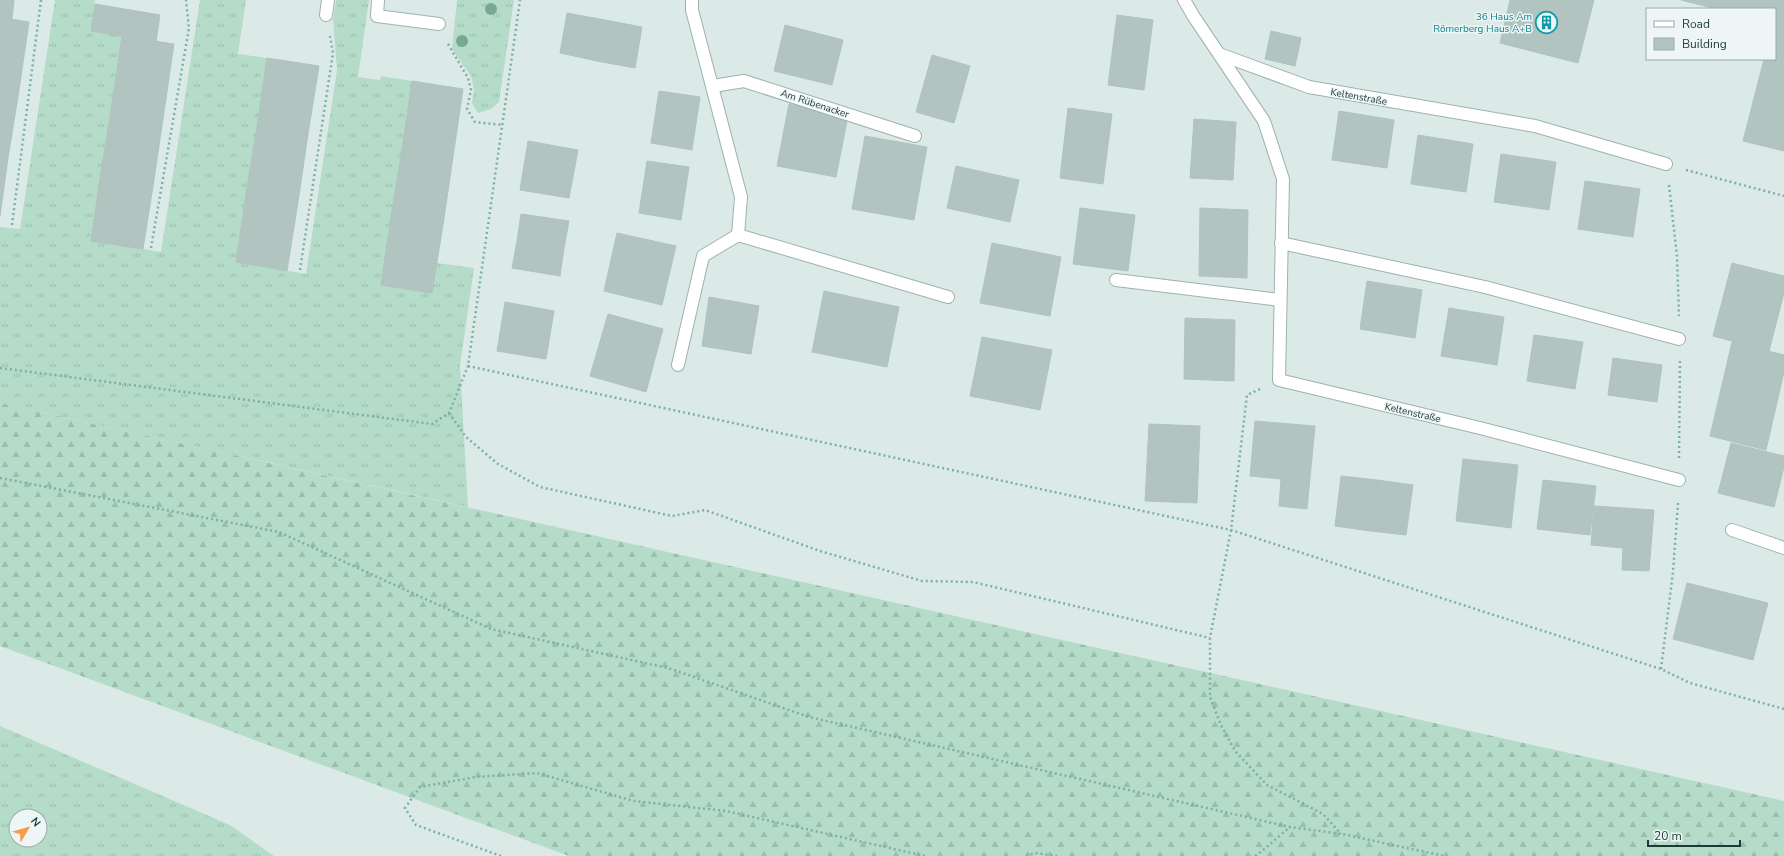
<svg xmlns="http://www.w3.org/2000/svg" width="1784" height="856" viewBox="0 0 1784 856" font-family="'Nunito Sans',sans-serif">
	<defs>
		<pattern id="grass-tufts" width="24" height="20" patternUnits="userSpaceOnUse"><rect width="24" height="20" fill="#b4dcc8"/><path d="M3 7l-1-3M5 7V3M7 7l1-3M15 17l-1-3M17 17v-4M19 17l1-3" fill="none" stroke="#9abead"/></pattern>
		<pattern id="forest-firs" width="22" height="20" patternUnits="userSpaceOnUse"><rect width="22" height="20" fill="#b4dcc8"/><path d="M5 1l3.5 6h-7zM16 11l3.5 6h-7z" fill="#9abead"/></pattern>
	</defs>
	<rect width="100%" height="100%" fill="#dceae7"/>
	<g fill="url(#grass-tufts)" fill-rule="evenodd">
		<path d="M55 0H95L91 31 122 36 91 240 161 252 200 0H246L238 54 267 58 236 262 306 274 337 70 333 21 336 0H369L358 77 380 80 381 76 412 81 381 285 432 293 437 263 474 268 460 366 468 507 0 403V227L20 229Z"/>
		<path d="M457 0H514L499 102 491 109 478 113 472 103 474 90 471 76 452 49Z"/>
		<path d="M0 726 230 825 274 856H0ZM16 816H40V840H16Z"/>
	</g>
	<path fill="url(#forest-firs)" d="M0 403 1784 801V856H569L0 646Z"/>
	<g fill="#b2c4c0" stroke="#afc3bf">
		<path d="M0 0H14L12 19 0 17Z"/>
		<path d="M1510 0H1594L1578 63 1500 43Z"/>
		<path d="M1681 0H1784V151L1743 141 1764 59H1775V9H1717Z"/>
		<path d="M95 4 160 15 156 42 91 31Z"/>
		<path d="M567 13 605 20 597 61 560 53Z"/>
		<path d="M1117 15 1153 20 1144 90 1108 85Z"/>
		<path d="M0 17 29 22 19 90 0 87Z"/>
		<path d="M605 20 642 27 635 68 597 61Z"/>
		<path d="M785 25 843 40 832 85 774 71Z"/>
		<path d="M1271 31 1301 38 1295 66 1265 59Z"/>
		<path d="M122 36 174 44 164 112 112 104Z"/>
		<path d="M932 55 970 66 954 123 916 112Z"/>
		<path d="M267 58 319 66 308 134 257 126Z"/>
		<path d="M412 81 463 89 453 157 402 149Z"/>
		<path d="M0 87 19 90 8 158 0 157Z"/>
		<path d="M659 91 700 97 692 150 651 143Z"/>
		<path d="M112 104 164 112 154 180 101 172Z"/>
		<path d="M789 104 848 116 836 177 777 166Z"/>
		<path d="M1068 108 1112 114 1103 184 1060 178Z"/>
		<path d="M1339 111 1394 120 1387 168 1332 160Z"/>
		<path d="M1194 119 1236 122 1233 180 1190 178Z"/>
		<path d="M257 126 308 134 298 202 246 194Z"/>
		<path d="M1418 135 1473 144 1466 192 1411 184Z"/>
		<path d="M865 136 927 147 914 220 852 209Z"/>
		<path d="M528 141 578 150 569 198 520 190Z"/>
		<path d="M402 149 453 157 443 225 391 217Z"/>
		<path d="M1501 154 1556 162 1549 210 1494 202Z"/>
		<path d="M0 157 8 158 0 216Z"/>
		<path d="M647 161 689 167 681 220 639 213Z"/>
		<path d="M956 166 1019 180 1010 222 947 208Z"/>
		<path d="M101 172 154 180 143 249 91 241Z"/>
		<path d="M1585 181 1640 189 1633 237 1578 229Z"/>
		<path d="M246 194 298 202 287 271 236 262Z"/>
		<path d="M1080 208 1135 215 1128 271 1073 264Z"/>
		<path d="M1200 208 1248 210 1247 278 1199 276Z"/>
		<path d="M521 214 569 221 564 248 517 241Z"/>
		<path d="M391 217 443 225 432 293 381 285Z"/>
		<path d="M617 233 676 246 662 305 604 291Z"/>
		<path d="M517 241 564 248 560 276 512 268Z"/>
		<path d="M992 243 1061 257 1050 316 980 303Z"/>
		<path d="M1732 263 1784 276V293L1769 351 1713 336Z"/>
		<path d="M1367 281 1422 290 1415 338 1360 329Z"/>
		<path d="M824 291 899 307 887 367 812 352Z"/>
		<path d="M709 297 759 306 751 354 702 346Z"/>
		<path d="M505 302 554 311 546 359 497 351Z"/>
		<path d="M1449 308 1504 317 1497 365 1441 356Z"/>
		<path d="M608 314 663 329 646 392 590 376Z"/>
		<path d="M1185 318 1235 320 1234 381 1184 379Z"/>
		<path d="M1534 335 1583 342 1575 389 1527 381Z"/>
		<path d="M982 337 1052 350 1040 410 970 396Z"/>
		<path d="M1732 342 1784 355V372L1766 450 1710 436Z"/>
		<path d="M1613 358 1662 365 1657 402 1608 395Z"/>
		<path d="M1255 421 1315 426 1307 509 1279 506 1281 479 1250 476Z"/>
		<path d="M1149 424 1200 426 1197 503 1145 501Z"/>
		<path d="M1731 443 1784 456V467L1774 507 1718 493Z"/>
		<path d="M1463 459 1518 465 1511 528 1456 521Z"/>
		<path d="M1341 476 1377 480 1371 531 1335 526Z"/>
		<path d="M1377 480 1413 485 1406 535 1371 531Z"/>
		<path d="M1543 480 1596 486 1590 535 1537 529Z"/>
		<path d="M1594 506 1654 510 1649 571 1622 570 1623 548 1591 545Z"/>
		<path d="M1687 583 1768 603 1753 660 1673 639Z"/>
	</g>
	<g fill="none" stroke-linecap="round" stroke-linejoin="round">
		<defs>
			<g id="minor">
				<path d="M378 0 377 16 439 24"/>
				<path d="M692 0V10L741 197 738 235"/>
				<path d="M1184 0 1194 17 1264 121 1283 179 1279 380 1480 428 1679 480"/>
				<path d="M326 15 328 0"/>
				<path d="M1219 54 1309 87 1535 126 1666 164"/>
				<path d="M713 86 744 81 915 136"/>
				<path d="M1281 243 1485 287 1679 339"/>
				<path d="M1116 280 1280 300"/>
				<path d="M678 365 703 256 738 235 948 297"/>
				<path d="M1732 530 1784 548"/>
			</g>
		</defs>
		<use href="#minor" stroke="#9fb1af" stroke-width="14"/>
		<g stroke="#7bafaa" stroke-width="2.5" stroke-dasharray="2 3" stroke-linecap="butt">
			<path d="M448 44 468 78 471 90 467 109 475 122 502 125"/>
			<path d="M1686 170 1784 196"/>
			<path d="M1669 185 1677 256 1679 316"/>
			<path d="M12 225 41 0"/>
			<path d="M151 248 189 28 186 0"/>
			<path d="M300 270 333 53 330 36"/>
			<path d="M468 366 1231 530 1661 669 1690 683 1784 709"/>
			<path d="M0 368 432 424 449 413 468 366 520 0"/>
			<path d="M1260 389 1247 395 1231 530 1210 638V697L1221 725 1235 751 1267 785 1323 814 1341 834"/>
			<path d="M449 413 466 437 498 464 540 487 672 516 705 510 820 551 922 581 973 582 1210 638"/>
			<path d="M1679 458 1680 361"/>
			<path d="M0 478 279 532 491 629 668 668 809 717 1290 827 1342 834 1444 856"/>
			<path d="M1661 669 1673 572 1678 503"/>
			<path d="M501 856 416 825 405 808 420 787 476 777 537 773 634 801 726 811 925 856"/>
			<path d="M1026 856 1035 853 1057 856"/>
			<path d="M1255 856 1262 851 1290 827"/>
		</g>
		<use href="#minor" stroke="#fff" stroke-width="12"/>
	</g>
	<g fill="#78a796">
		<circle cx="491" cy="9" r="6"/>
		<circle cx="462" cy="41" r="6"/>
	</g>
	<defs>
		<symbol id="building-ring" viewBox="-11 -11 22 22"><circle r="9.5" fill="#edf6f4" stroke="#0f9aa8" stroke-width="1.5"/><path d="M-4-6H4V6H1V3H-1V6H-4ZM-2.5-4.3h1.7v1.8h-1.7ZM.8-4.3h1.7v1.8H.8ZM-2.5-1h1.7V.8h-1.7ZM.8-1h1.7V.8H.8Z" fill="#0f9aa8"/></symbol>
	</defs>
	<g fill-rule="evenodd">
		<use href="#building-ring" x="1534" y="10" width="25" height="25"/>
	</g>
	<g text-anchor="middle" stroke-width="3" stroke-linejoin="round" paint-order="stroke">
		<g font-size="10" fill="#0d838f" stroke="#edf6f4" text-anchor="end">
			<text x="1532" y="20">36 Haus Am<tspan x="1532" dy="12">Römerberg Haus A+B</tspan></text>
		</g>
		<g font-size="10" fill="#1e3938" stroke="#edf6f4">
			<text transform="translate(1359 96) rotate(10)" y="4">Keltenstraße</text>
			<text transform="translate(815 103) rotate(18)" y="4">Am Rübenacker</text>
			<text transform="translate(1413 412) rotate(13)" y="4">Keltenstraße</text>
		</g>
	</g>
	<rect x="1646" y="8" width="130" height="52" fill="#edf6f4" stroke="#9aaaa9"/>
	<rect x="1654" y="21" width="20" height="6" fill="#ffffff" stroke="#9aaaa9"/>
	<text x="1682" y="28" font-size="12" fill="#1e3938">Road</text>
	<rect x="1654" y="38" width="20" height="12" fill="#b2c4c0" stroke="#9aaaa9"/>
	<text x="1682" y="48" font-size="12" fill="#1e3938">Building</text>
	<g transform="translate(28 828) rotate(52)"><circle r="19" fill="#edf6f4" stroke="#9aaaa9"/>
	<path d="M0-3L7 15L0 10L-7 15Z" fill="#f89c4c"/>
	<text y="-6" font-size="11" font-weight="bold" text-anchor="middle" fill="#1e3938">N</text>
	</g>
	<path d="M1648 840v6h92v-6" fill="none" stroke="#1e3938" stroke-width="2"/>
	<text x="1654" y="840" font-size="12" fill="#1e3938" stroke="#edf6f4" stroke-width="3" paint-order="stroke">20 m</text>
</svg>
